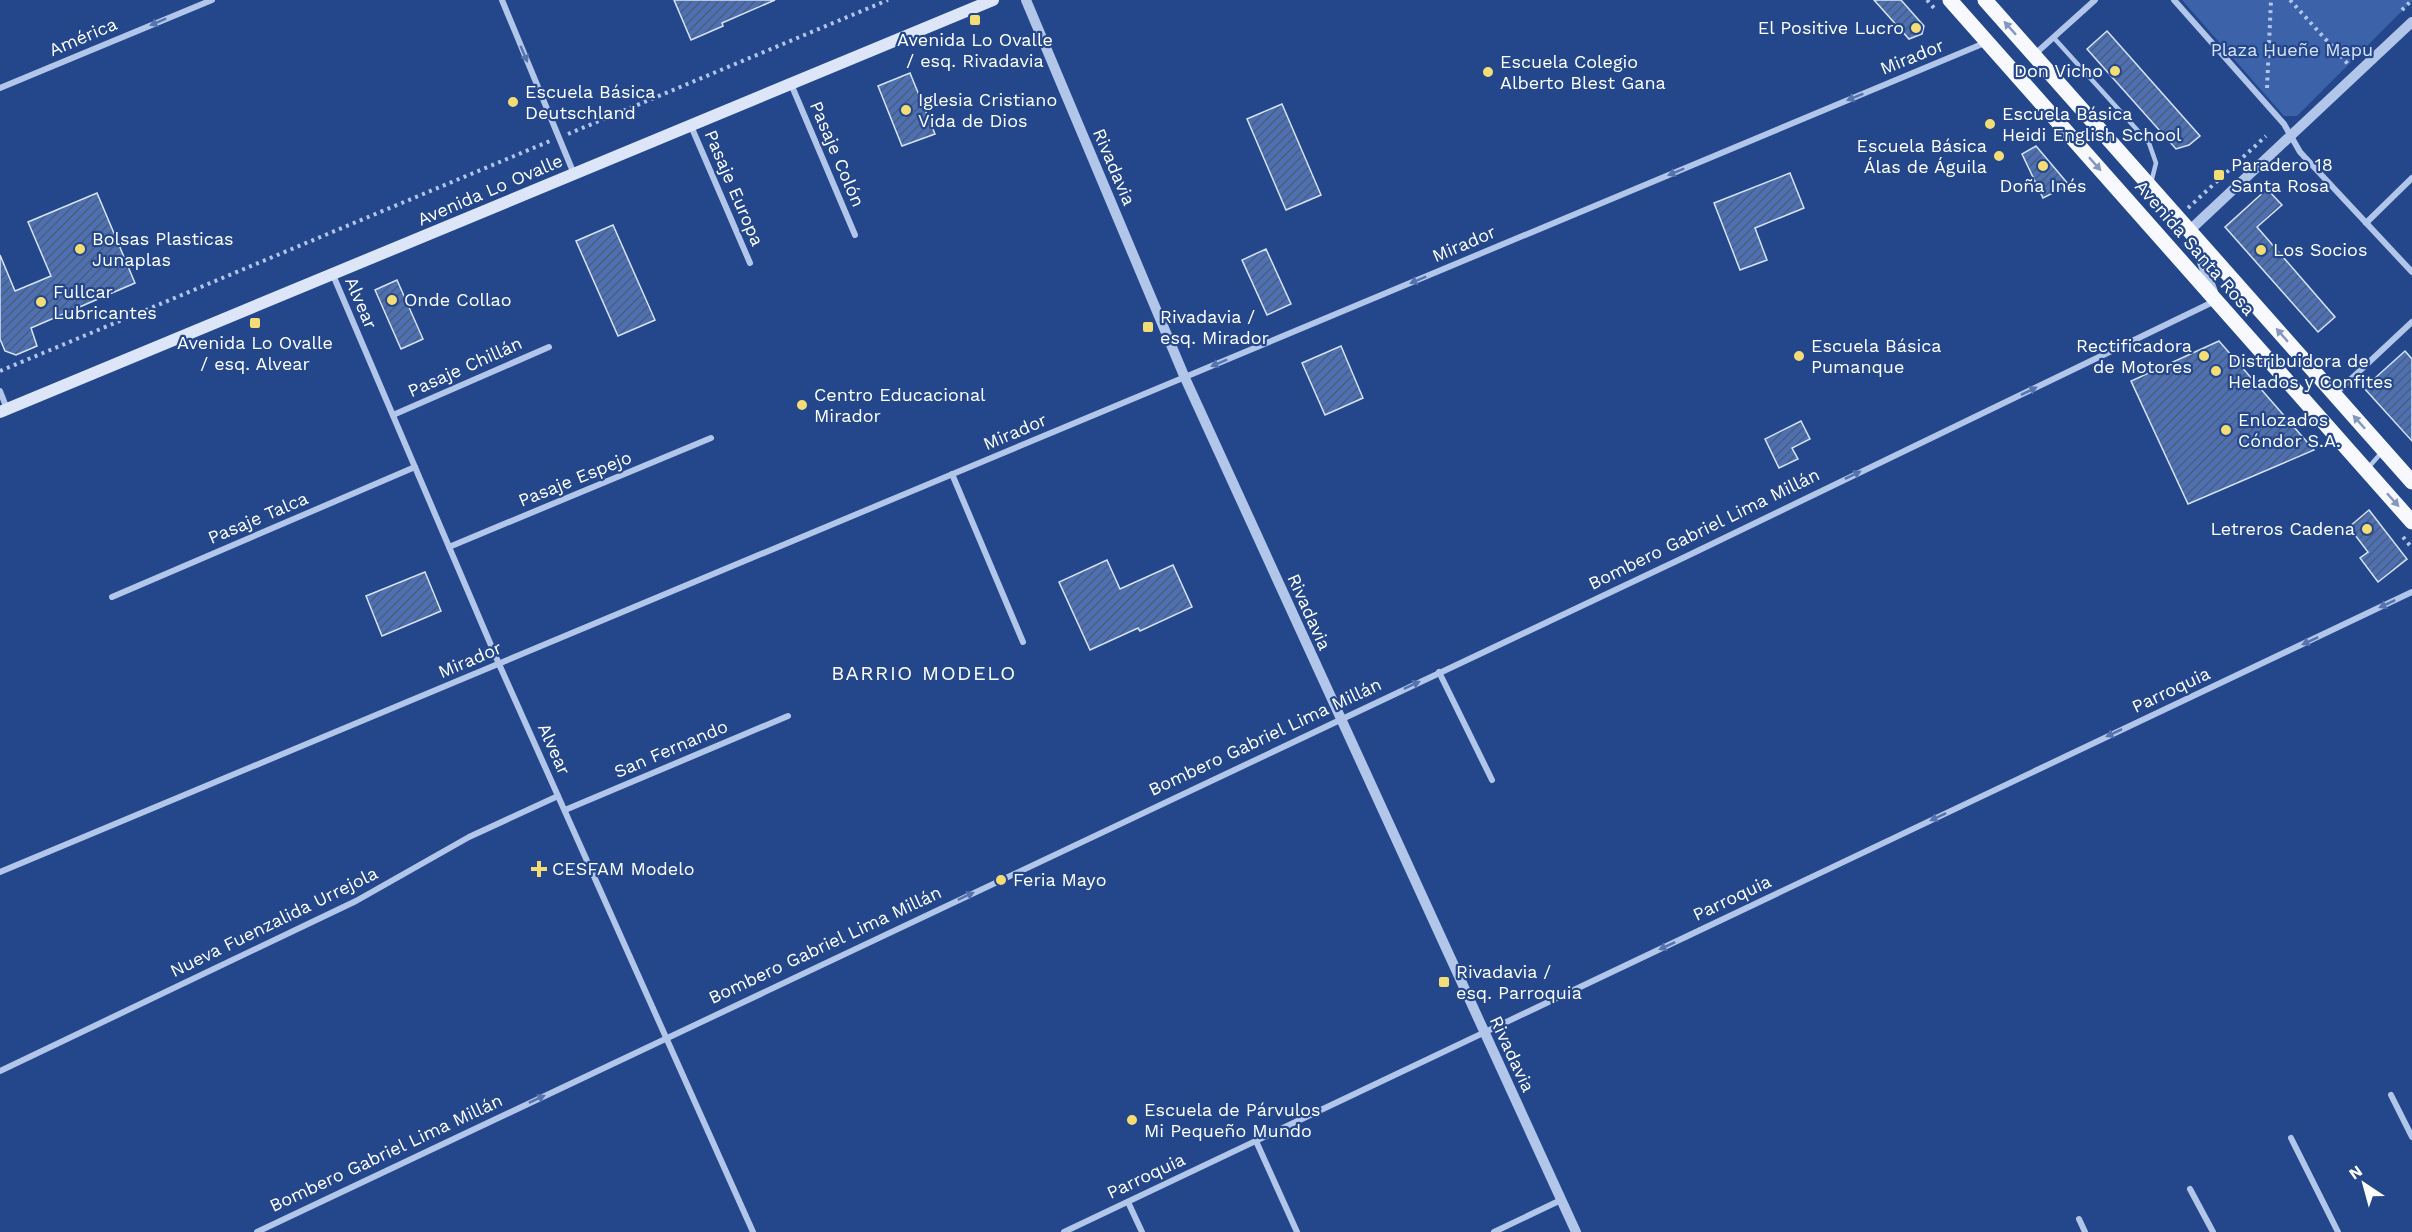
<svg xmlns="http://www.w3.org/2000/svg" width="2412" height="1232" viewBox="0 0 2412 1232" font-family="'Work Sans',sans-serif">
	<defs>
		<pattern id="building-hatch" width="6" height="6" patternUnits="userSpaceOnUse" patternTransform="scale(1.5)"><rect width="6" height="6" fill="#4d70b2"/><path d="M-1 1l2-2M0 6l6-6M5 7l2-2" fill="none" stroke="#4c5c7a"/></pattern>
	</defs>
	<rect width="100%" height="100%" fill="#24478c"/>
	<path fill="#3c62aa" d="M2182 0H2412V1L2297 116H2284Z"/>
	<g fill="url(#building-hatch)" stroke="#d7e3f8" stroke-width="1.5">
		<path d="M674 0H775L722 23 723 26 691 40Z"/>
		<path d="M1874 0H1901L1924 26 1922 34 1909 39Z"/>
		<path d="M2107 31 2200 136 2189 145 2176 149 2087 49Z"/>
		<path d="M910 73 935 134 902 146 878 86Z"/>
		<path d="M1282 104 1321 195 1286 210 1247 119Z"/>
		<path d="M2036 146 2069 185 2043 198 2022 154Z"/>
		<path d="M1790 173 1804 208 1755 228 1767 260 1740 270 1714 203Z"/>
		<path d="M2267 189 2282 205 2257 227 2335 317 2318 332 2225 227Z"/>
		<path d="M97 193 135 283 31 328 37 346 16 355 5 351 0 339V255L15 291 51 276 28 222Z"/>
		<path d="M613 225 655 320 618 336 576 241Z"/>
		<path d="M1266 249 1291 304 1267 315 1242 260Z"/>
		<path d="M397 280 423 339 401 349 375 290Z"/>
		<path d="M2219 341 2314 450 2188 504 2131 381Z"/>
		<path d="M1341 346 1363 398 1325 415 1302 363Z"/>
		<path d="M2405 351 2412 359V441L2364 388Z"/>
		<path d="M1801 421 1810 439 1792 448 1798 459 1779 468 1765 439Z"/>
		<path d="M2369 510 2407 559 2378 582 2360 558 2368 552 2349 527Z"/>
		<path d="M1107 560 1120 589 1173 565 1192 607 1140 631 1138 628 1090 650 1059 582Z"/>
		<path d="M425 572 441 611 382 636 366 596Z"/>
	</g>
	<g fill="none" stroke-linecap="round" stroke-linejoin="round">
		<g stroke="#b2c6ea" stroke-width="4" stroke-dasharray="3 4.5" stroke-linecap="butt">
			<path d="M1927 0 1934 8"/>
			<path d="M2290 0 2348 64"/>
			<path d="M2402 10 2412 0"/>
			<path d="M2267 88 2271 0"/>
			<path d="M568 134 888 0"/>
			<path d="M2188 208 2266 136"/>
			<path d="M0 371 550 141"/>
			<path d="M2403 537 2412 548"/>
		</g>
		<g stroke="#b2c6ea" stroke-width="4.5">
			<path d="M2054 38 2149 143 2156 163 2151 183"/>
			<path d="M2368 468 2382 452"/>
		</g>
		<g stroke="#b2c6ea" stroke-width="6">
			<path d="M502 0 574 174"/>
			<path d="M2174 0 2284 124 2300 152 2412 272"/>
			<path d="M2035 54 2095 0"/>
			<path d="M791 84 855 235"/>
			<path d="M0 88 212 0"/>
			<path d="M691 126 750 263"/>
			<path d="M2366 223 2412 178"/>
			<path d="M333 275 499 664 753 1232"/>
			<path d="M0 391 7 409"/>
			<path d="M2335 394 2412 322"/>
			<path d="M393 415 549 347"/>
			<path d="M952 474 1023 642"/>
			<path d="M449 547 711 438"/>
			<path d="M112 597 415 467"/>
			<path d="M1439 672 1492 780"/>
			<path d="M565 810 788 716"/>
			<path d="M0 872 1987 42"/>
			<path d="M0 1071 356 901 469 837 558 796"/>
			<path d="M2391 1095 2412 1137"/>
			<path d="M2291 1138 2338 1232"/>
			<path d="M1256 1141 1297 1232"/>
			<path d="M2190 1189 2213 1232"/>
			<path d="M1128 1202 1142 1232"/>
			<path d="M2079 1219 2085 1232"/>
			<path d="M257 1232 1685 557 2215 301"/>
			<path d="M1064 1232 2412 592"/>
			<path d="M1494 1232 1561 1200"/>
		</g>
		<g stroke="#b2c6ea" stroke-width="10">
			<path d="M1026 0 1185 378 1576 1232"/>
			<path d="M2213 292 2190 230 2412 22"/>
		</g>
		<path stroke="#dde6f8" stroke-width="12" d="M0 412 993 0"/>
		<g stroke="#f7f9fe" stroke-width="15">
			<path d="M1950 0 2412 522"/>
			<path d="M1985 0 2412 482"/>
		</g>
	</g>
	<defs><path id="oneway-solid" d="M-6-.8H1V-3.2L6.5 0L1 3.2V.8H-6Z" transform="scale(1.5)"/></defs>
	<g fill="#5673ad">
		<use href="#oneway-solid" transform="translate(158 22) rotate(157)"/>
		<use href="#oneway-solid" transform="translate(524 54) rotate(67)"/>
		<use href="#oneway-solid" transform="translate(1855 97) rotate(158)"/>
		<use href="#oneway-solid" transform="translate(1676 172) rotate(157)"/>
		<use href="#oneway-solid" transform="translate(1418 280) rotate(157)"/>
		<use href="#oneway-solid" transform="translate(1219 363) rotate(157)"/>
		<use href="#oneway-solid" transform="translate(2029 391) rotate(-26)"/>
		<use href="#oneway-solid" transform="translate(1853 475) rotate(-26)"/>
		<use href="#oneway-solid" transform="translate(2387 604) rotate(155)"/>
		<use href="#oneway-solid" transform="translate(2310 641) rotate(155)"/>
		<use href="#oneway-solid" transform="translate(1412 685) rotate(-25)"/>
		<use href="#oneway-solid" transform="translate(2114 733) rotate(155)"/>
		<use href="#oneway-solid" transform="translate(1938 817) rotate(155)"/>
		<use href="#oneway-solid" transform="translate(966 896) rotate(-25)"/>
		<use href="#oneway-solid" transform="translate(1667 946) rotate(155)"/>
		<use href="#oneway-solid" transform="translate(537 1099) rotate(-25)"/>
	</g>
	<g fill="#8397bf">
		<use href="#oneway-solid" transform="translate(2010 28) rotate(-132)"/>
		<use href="#oneway-solid" transform="translate(2095 164) rotate(48)"/>
		<use href="#oneway-solid" transform="translate(2282 335) rotate(-131)"/>
		<use href="#oneway-solid" transform="translate(2359 422) rotate(-132)"/>
		<use href="#oneway-solid" transform="translate(2393 500) rotate(48)"/>
	</g>
	<g fill="#f5dd76" stroke="#24478c" stroke-width="2">
		<rect x="969" y="14" width="12" height="12" rx="3"/>
		<circle cx="1916" cy="28" r="6"/>
		<circle cx="2115" cy="71" r="6"/>
		<circle cx="1488" cy="72" r="6"/>
		<circle cx="513" cy="102" r="6"/>
		<circle cx="906" cy="110" r="6"/>
		<circle cx="1990" cy="124" r="6"/>
		<circle cx="1999" cy="156" r="6"/>
		<circle cx="2043" cy="166" r="6"/>
		<rect x="2213" y="169" width="12" height="12" rx="3"/>
		<circle cx="80" cy="249" r="6"/>
		<circle cx="2261" cy="250" r="6"/>
		<circle cx="392" cy="300" r="6"/>
		<circle cx="41" cy="302" r="6"/>
		<rect x="249" y="317" width="12" height="12" rx="3"/>
		<rect x="1142" y="321" width="12" height="12" rx="3"/>
		<circle cx="1799" cy="356" r="6"/>
		<circle cx="2204" cy="356" r="6"/>
		<circle cx="2216" cy="371" r="6"/>
		<circle cx="802" cy="405" r="6"/>
		<circle cx="2226" cy="430" r="6"/>
		<circle cx="2367" cy="529" r="6"/>
		<path d="M536 860h6v6h6v6h-6v6h-6v-6h-6v-6h6z"/>
		<circle cx="1001" cy="880" r="6"/>
		<rect x="1438" y="976" width="12" height="12" rx="3"/>
		<circle cx="1132" cy="1120" r="6"/>
	</g>
	<g text-anchor="middle" stroke-width="4.5" stroke-linejoin="round" paint-order="stroke">
		<g font-size="18" fill="#fff" stroke="#24478c" text-anchor="start">
			<text x="1904" y="34" text-anchor="end">El Positive Lucro</text>
			<text x="975" y="46" text-anchor="middle">Avenida Lo Ovalle<tspan x="975" dy="21">/ esq. Rivadavia</tspan></text>
			<text x="1500" y="68">Escuela Colegio<tspan x="1500" dy="21">Alberto Blest Gana</tspan></text>
			<text x="2103" y="77" text-anchor="end">Don Vicho</text>
			<text x="525" y="98">Escuela Básica<tspan x="525" dy="21">Deutschland</tspan></text>
			<text x="918" y="106">Iglesia Cristiano<tspan x="918" dy="21">Vida de Dios</tspan></text>
			<text x="2002" y="120">Escuela Básica<tspan x="2002" dy="21">Heidi English School</tspan></text>
			<text x="1987" y="152" text-anchor="end">Escuela Básica<tspan x="1987" dy="21">Álas de Águila</tspan></text>
			<text x="2231" y="171">Paradero 18<tspan x="2231" dy="21">Santa Rosa</tspan></text>
			<text x="2043" y="192" text-anchor="middle">Doña Inés</text>
			<text x="92" y="245">Bolsas Plasticas<tspan x="92" dy="21">Junaplas</tspan></text>
			<text x="2273" y="256">Los Socios</text>
			<text x="53" y="298">Fullcar<tspan x="53" dy="21">Lubricantes</tspan></text>
			<text x="404" y="306">Onde Collao</text>
			<text x="1160" y="323">Rivadavia /<tspan x="1160" dy="21">esq. Mirador</tspan></text>
			<text x="255" y="349" text-anchor="middle">Avenida Lo Ovalle<tspan x="255" dy="21">/ esq. Alvear</tspan></text>
			<text x="1811" y="352">Escuela Básica<tspan x="1811" dy="21">Pumanque</tspan></text>
			<text x="2192" y="352" text-anchor="end">Rectificadora<tspan x="2192" dy="21">de Motores</tspan></text>
			<text x="2228" y="367">Distribuidora de<tspan x="2228" dy="21">Helados y Confites</tspan></text>
			<text x="814" y="401">Centro Educacional<tspan x="814" dy="21">Mirador</tspan></text>
			<text x="2238" y="426">Enlozados<tspan x="2238" dy="21">Cóndor S.A.</tspan></text>
			<text x="2355" y="535" text-anchor="end">Letreros Cadena</text>
			<text x="552" y="875">CESFAM Modelo</text>
			<text x="1013" y="886">Feria Mayo</text>
			<text x="1456" y="978">Rivadavia /<tspan x="1456" dy="21">esq. Parroquia</tspan></text>
			<text x="1144" y="1116">Escuela de Párvulos<tspan x="1144" dy="21">Mi Pequeño Mundo</tspan></text>
		</g>
		<g font-size="18" fill="#fff" stroke="#24478c">
			<text transform="translate(83 37) rotate(-23)" y="6">América</text>
			<text transform="translate(1912 57) rotate(-22)" y="6">Mirador</text>
			<text transform="translate(837 154) rotate(67)" y="6">Pasaje Colón</text>
			<text transform="translate(1114 167) rotate(67)" y="6">Rivadavia</text>
			<text transform="translate(734 188) rotate(67)" y="6">Pasaje Europa</text>
			<text transform="translate(490 190) rotate(-23)" y="6">Avenida Lo Ovalle</text>
			<text transform="translate(1464 244) rotate(-23)" y="6">Mirador</text>
			<text transform="translate(2195 248) rotate(49)" y="6">Avenida Santa Rosa</text>
			<text transform="translate(361 303) rotate(67)" y="6">Alvear</text>
			<text transform="translate(465 367) rotate(-24)" y="6">Pasaje Chillán</text>
			<text transform="translate(1015 432) rotate(-23)" y="6">Mirador</text>
			<text transform="translate(575 479) rotate(-22)" y="6">Pasaje Espejo</text>
			<text transform="translate(258 518) rotate(-23)" y="6">Pasaje Talca</text>
			<text transform="translate(1704 529) rotate(-26)" y="6">Bombero Gabriel Lima Millán</text>
			<text transform="translate(1309 612) rotate(66)" y="6">Rivadavia</text>
			<text transform="translate(470 660) rotate(-23)" y="6">Mirador</text>
			<text transform="translate(2171 690) rotate(-25)" y="6">Parroquia</text>
			<text transform="translate(1265 737) rotate(-25)" y="6">Bombero Gabriel Lima Millán</text>
			<text transform="translate(554 749) rotate(66)" y="6">Alvear</text>
			<text transform="translate(671 749) rotate(-23)" y="6">San Fernando</text>
			<text transform="translate(1732 898) rotate(-25)" y="6">Parroquia</text>
			<text transform="translate(274 922) rotate(-26)" y="6">Nueva Fuenzalida Urrejola</text>
			<text transform="translate(825 945) rotate(-25)" y="6">Bombero Gabriel Lima Millán</text>
			<text transform="translate(1512 1054) rotate(65)" y="6">Rivadavia</text>
			<text transform="translate(386 1153) rotate(-25)" y="6">Bombero Gabriel Lima Millán</text>
			<text transform="translate(1146 1176) rotate(-25)" y="6">Parroquia</text>
		</g>
		<g font-size="18" fill="#d7e3f8" stroke="#24478c">
			<text x="2292" y="56">Plaza Hueñe Mapu</text>
		</g>
		<g font-size="20" letter-spacing="1.5" fill="#fff" stroke="#24478c">
			<text x="924" y="680">BARRIO MODELO</text>
		</g>
	</g>
	<g transform="translate(2364 1184) rotate(324)" stroke="#24478c" stroke-width="4.5" paint-order="stroke">
	<path d="M0-4.5L10 22L0 15L-10 22Z" fill="#ffffff"/>
	<text y="-9" font-size="16" font-weight="bold" text-anchor="middle" fill="#ffffff">N</text>
	</g>
</svg>
